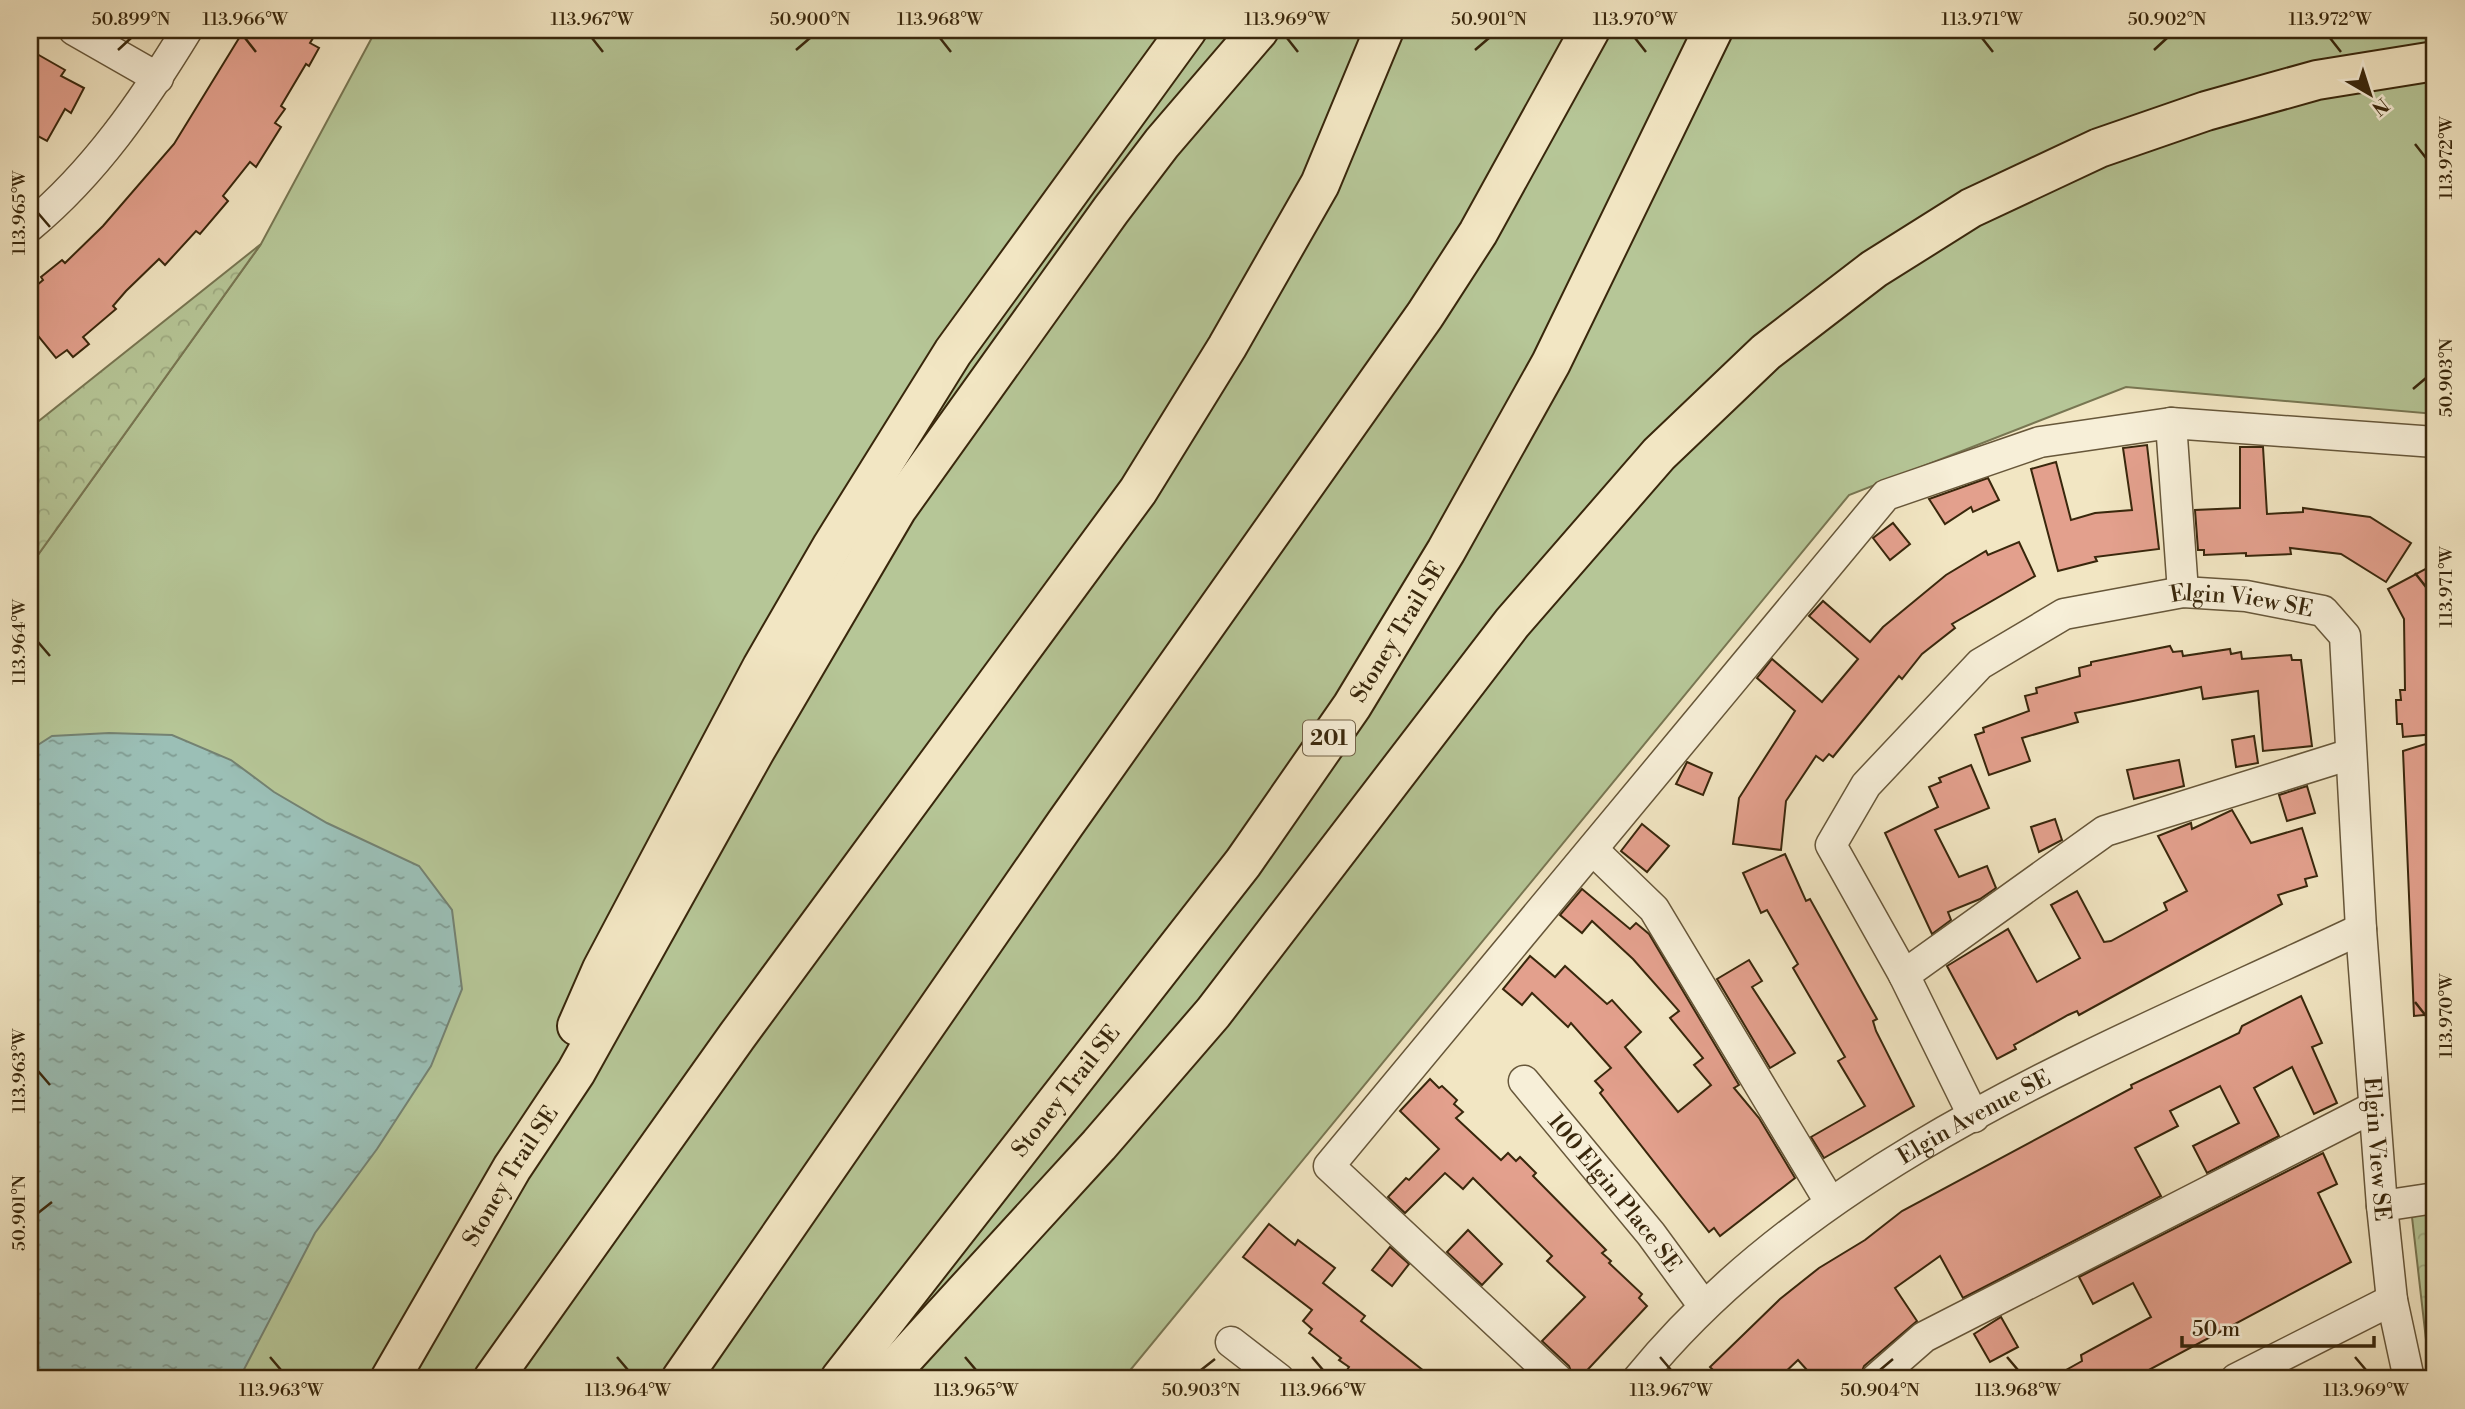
<svg xmlns="http://www.w3.org/2000/svg" width="2465" height="1409" viewBox="0 0 2465 1409" font-family="'Libre Bodoni',serif">
	<defs>
		<pattern id="park-crowns" width="20" height="18" patternUnits="userSpaceOnUse" patternTransform="scale(1.75)"><rect width="20" height="18" fill="#b6c697"/><path d="M2 6a3 3 0 1 1 6 0M12 15a3 3 0 1 1 6 0" fill="none" stroke="#9daa81"/></pattern>
		<pattern id="water-ripples" width="26" height="14" patternUnits="userSpaceOnUse" patternTransform="scale(1.75)"><rect width="26" height="14" fill="#9bbfb6"/><path d="M2 4q2-2 4 0t4 0M15 11q2-2 4 0t4 0" fill="none" stroke="#7f9b92"/></pattern>
	</defs>
	<rect width="100%" height="100%" fill="#f2e6c3"/>
	<filter id="stains"><feTurbulence type="fractalNoise" baseFrequency=".00286" numOctaves="4"/><feColorMatrix values="0 0 0 0 .2 0 0 0 0 .09 0 0 0 0 .02 0 0 0 .5 -.17"/></filter>
	<radialGradient id="worn" r=".72"><stop offset=".6" stop-color="#630" stop-opacity="0"/><stop offset="1" stop-color="#630" stop-opacity=".3"/></radialGradient>
	<path fill="#b6c697" stroke="#787652" stroke-width="2" d="M376 30H2435V414L2126 387 1849 495 1123 1379H30V566L261 244Z"/>
	<g fill="url(#park-crowns)" stroke="#787652" stroke-width="2">
		<path d="M261 244 30 566V428Z"/>
		<path d="M2435 1212V1356L2428 1357 2412 1217Z"/>
	</g>
	<path fill="url(#water-ripples)" stroke="#748272" stroke-width="2" d="M109 733 172 735 231 760 274 792 327 823 419 866 452 910 462 989 431 1066 377 1149 315 1233 239 1379H30V750L52 736Z"/>
	<g fill="#e3a08d" stroke="#39270c" stroke-width="2">
		<path d="M244 30H318L310 43 319 48 309 66 306 64 281 106 285 109 275 123 281 127 256 167 250 162 223 196 228 201 200 234 196 231 165 265 159 259 126 291 113 306 116 309 83 337 89 344 73 357 67 350 56 358 30 326V291L43 280 41 277 62 260 65 263 103 226 174 144Z"/>
		<path d="M30 50 65 70 61 76 84 88 71 113 65 109 47 141 30 132Z"/>
		<path d="M2147 445 2159 549 2095 557 2097 561 2058 571 2031 469 2056 462 2071 520 2095 513 2132 510 2123 448Z"/>
		<path d="M2240 447H2263L2267 514 2303 512V508L2370 517 2411 543 2386 582 2341 554 2290 548 2291 554 2246 556V553L2204 555V550H2198L2195 510 2240 508Z"/>
		<path d="M1988 478 1999 500 1973 512 1971 507 1945 524 1929 499Z"/>
		<path d="M1893 523 1910 544 1890 560 1873 538Z"/>
		<path d="M2019 542 2035 576 1952 624 1955 628 1922 654 1902 679 1899 676 1833 757 1829 754 1823 761 1816 756 1786 801 1781 850 1733 844 1739 798 1795 711 1757 678 1772 659 1822 702 1858 659 1809 616 1823 601 1870 642 1883 627 1946 575 1986 551 1988 555Z"/>
		<path d="M2429 567 2435 579V734L2403 737 2402 724H2397L2396 700H2401L2400 690H2405L2404 619 2388 589Z"/>
		<path d="M2170 646 2173 652 2182 651 2183 656 2230 649 2231 654 2241 652 2242 659 2291 655 2292 660H2301L2312 746 2263 751 2258 691 2203 699 2201 687 2075 713 2078 722 2022 738 2030 761 1989 775 1975 735 1984 732 1983 728 2029 711 2025 696 2037 693 2036 688 2080 676 2079 668 2091 665V662Z"/>
		<path d="M2254 736 2258 763 2236 767 2232 740Z"/>
		<path d="M2435 741V1014L2414 1016 2403 751Z"/>
		<path d="M2179 760 2184 786 2134 799 2127 770Z"/>
		<path d="M1687 762 1712 773 1703 795 1676 784Z"/>
		<path d="M1971 765 1989 808 1935 830 1959 877 1987 866 1996 888 1980 899 1948 912 1951 920 1932 934 1885 833 1938 807 1929 787 1941 782 1939 778Z"/>
		<path d="M2307 786 2315 813 2287 821 2279 795Z"/>
		<path d="M2232 810 2251 843 2302 828 2317 876 2305 879 2307 886 2278 895 2282 904 2079 1015 2077 1011 2068 1015 2014 1045 2016 1049 1997 1059 1947 966 2008 929 2037 982 2080 958 2051 905 2077 891 2104 942 2111 941 2167 910 2164 903 2187 891 2158 836 2191 823 2192 829Z"/>
		<path d="M2055 819 2062 840 2039 852 2031 827Z"/>
		<path d="M1642 824 1669 846 1647 872 1621 851Z"/>
		<path d="M1785 854 1806 901 1810 899 1877 1019 1873 1021 1876 1031 1914 1106 1824 1158 1811 1137 1865 1106 1838 1061 1845 1057 1793 968 1798 964 1767 910 1761 913 1743 873Z"/>
		<path d="M1582 889 1630 929 1636 923 1649 934 1739 1085 1734 1088 1759 1118 1795 1178 1720 1236 1714 1228 1709 1232 1600 1093 1603 1090 1595 1081 1611 1068 1571 1023 1568 1027 1532 993 1522 1005 1503 989 1530 956 1555 977 1565 966 1607 1004 1612 1000 1641 1032 1625 1047 1678 1112 1711 1085 1694 1065 1703 1058 1670 1018 1679 1011 1633 959 1592 921 1582 933 1560 915Z"/>
		<path d="M1749 960 1762 981 1752 987 1795 1053 1770 1068 1717 979Z"/>
		<path d="M2301 996 2322 1043 2312 1047 2337 1103 2314 1114 2292 1067 2254 1088 2279 1136 2207 1173 2193 1146 2239 1123 2220 1086 2170 1111 2178 1126 2135 1148 2161 1196 1963 1298 1940 1256 1895 1288 1917 1321 1864 1366 1859 1379H1815L1798 1360 1778 1379H1722L1710 1367 1780 1299 1819 1268 1865 1240 1902 1211 2132 1088 2131 1085 2239 1033 2242 1026Z"/>
		<path d="M1430 1079 1439 1088 1442 1086 1457 1100 1454 1104 1463 1112 1456 1118 1501 1160 1508 1153 1516 1161 1520 1157 1536 1173 1533 1176 1606 1250 1602 1253 1611 1261 1609 1263 1642 1294 1639 1298 1647 1306 1579 1379H1574L1569 1366 1542 1341 1585 1297 1547 1261 1552 1256 1473 1178 1463 1189 1445 1173 1405 1213 1388 1197 1406 1178 1409 1180 1439 1149 1400 1111Z"/>
		<path d="M2323 1153 2337 1184 2318 1193 2351 1262 2132 1379H2050L2082 1361 2081 1355 2151 1317 2133 1283 2093 1304 2079 1277Z"/>
		<path d="M1269 1224 1295 1245 1298 1240 1335 1268 1323 1283 1365 1316 1361 1321 1434 1379H1359L1347 1370 1349 1367 1339 1360 1341 1358 1309 1333 1312 1329 1303 1321 1312 1310 1243 1257Z"/>
		<path d="M1468 1230 1502 1264 1482 1285 1447 1252Z"/>
		<path d="M1390 1247 1409 1264 1392 1286 1372 1270Z"/>
		<path d="M2001 1317 2018 1347 1990 1362 1974 1334Z"/>
	</g>
	<g fill="none" stroke-linecap="round" stroke-linejoin="round">
		<defs>
			<g id="minor">
				<path d="M74 30 158 78"/>
				<path d="M30 226C95 172 143 102 187 30"/>
				<path d="M2171 423 2183 592"/>
				<path d="M1593 850 1654 909 1830 1202"/>
				<path d="M1904 975 2105 831 2351 754"/>
				<path id="s1" d="M1524 1081 1651 1234 1703 1305"/>
				<path id="s2" d="M1974 1117 1904 975 1831 845 1866 785 1980 664 2064 614 2183 592 2246 596 2323 611 2345 636 2361 929 2382 1206 2392 1300 2409 1379"/>
				<path d="M2382 1206 2435 1198"/>
				<path d="M1231 1342 1279 1379"/>
				<path d="M1557 1379 1329 1166 1886 495 2040 442 2171 423 2435 442"/>
				<path id="s3" d="M1638 1379C1817 1158 2110 1048 2361 929"/>
				<path d="M1876 1379 1924 1337 2374 1107"/>
				<path d="M2236 1379 2392 1300"/>
			</g>
			<g id="highway">
				<path d="M577 1026 602 969 762 667 832 546 953 352 1187 30"/>
				<path id="s4" d="M390 1379 512 1168 576 1072 755 751 897 509 1111 210 1162 143 1259 30"/>
				<path d="M493 1379 737 1036 1138 491 1227 347 1320 184 1384 30"/>
				<path d="M681 1379 1065 824 1425 315 1478 233 1590 30"/>
				<path id="s5" d="M840 1379 1243 863 1352 706 1446 551 1551 363 1713 30"/>
				<path d="M885 1379 1099 1145 1213 1013 1512 623 1659 454 1766 352 1874 269 1971 208 2099 148 2206 111 2317 80 2435 61"/>
			</g>
		</defs>
		<use href="#minor" stroke="#67573a" stroke-width="33"/>
		<use href="#highway" stroke="#39270c" stroke-width="42"/>
		<use href="#minor" stroke="#f7efd8" stroke-width="30"/>
		<use href="#highway" stroke="#f2e6c3" stroke-width="38"/>
	</g>
	<path fill="none" stroke="#39270c" stroke-width="2.5" d="M245 38 256 52M592 38 603 52M940 38 951 52M1287 38 1298 52M1635 38 1646 52M1982 38 1993 52M2330 38 2341 52M118 50 131 38M796 50 810 38M1475 50 1489 38M2154 50 2167 38M2415 144 2426 158M38 213 50 227M2413 389 2426 378M2415 573 2426 587M38 642 50 656M2415 1002 2426 1016M38 1071 50 1085M38 1213 52 1202M270 1357 281 1370M617 1357 628 1370M965 1357 976 1370M1312 1357 1323 1370M1660 1357 1671 1370M2007 1357 2018 1370M2355 1357 2366 1370M1201 1370 1215 1359M1880 1370 1893 1359"/>
	<g text-anchor="middle" stroke-width="7" stroke-linejoin="round" paint-order="stroke">
		<rect fill="#f7efd8" stroke="#726349" stroke-width="2" x="1303" y="720.5" width="52" height="35" rx="5"/>
		<g font-size="21" font-weight="bold" fill="#39270c">
			<text x="1329" y="745">201</text>
		</g>
		<g font-size="23" fill="#39270c" stroke="#f7efd8">
			<text dy="8" stroke="none"><textPath href="#s2" startOffset="821">Elgin View SE</textPath></text>
			<text dy="8" stroke="none"><textPath href="#s5" startOffset="933">Stoney Trail SE</textPath></text>
			<text dy="8" stroke="none"><textPath href="#s5" startOffset="366">Stoney Trail SE</textPath></text>
			<text dy="8" stroke="none"><textPath href="#s3" startOffset="429">Elgin Avenue SE</textPath></text>
			<text dy="8" stroke="none"><textPath href="#s2" startOffset="1451">Elgin View SE</textPath></text>
			<text dy="8" stroke="none"><textPath href="#s4" startOffset="236">Stoney Trail SE</textPath></text>
			<text dy="8" stroke="none"><textPath href="#s1" startOffset="144">100 Elgin Place SE</textPath></text>
		</g>
	</g>
	<rect width="2465" height="1409" fill="none" stroke="#f2e6c3" stroke-width="77"/>
	<g transform="translate(2370 94) rotate(141)" stroke="#f7efd8" stroke-width="5" paint-order="stroke">
	<path d="M0-5L12 26L0 18L-12 26Z" fill="#39270c"/>
	<text y="-10" font-size="19" font-weight="bold" text-anchor="middle" fill="#39270c">N</text>
	</g>
	<path d="M2182 1336v10h192v-10" fill="none" stroke="#39270c" stroke-width="3.5"/>
	<text x="2192" y="1336" font-size="21" fill="#39270c" stroke="#f7efd8" stroke-width="5" paint-order="stroke">50 m</text>
	<rect x="38" y="38" width="2388" height="1332" fill="none" stroke="#39270c" stroke-width="2.5"/>
	<g font-size="18" text-anchor="middle" fill="#39270c">
		<text x="131" y="25">50.899°N</text>
		<text x="245" y="25">113.966°W</text>
		<text x="592" y="25">113.967°W</text>
		<text x="810" y="25">50.900°N</text>
		<text x="940" y="25">113.968°W</text>
		<text x="1287" y="25">113.969°W</text>
		<text x="1489" y="25">50.901°N</text>
		<text x="1635" y="25">113.970°W</text>
		<text x="1982" y="25">113.971°W</text>
		<text x="2167" y="25">50.902°N</text>
		<text x="2330" y="25">113.972°W</text>
		<text transform="translate(2446 158) rotate(-90)" y="6">113.972°W</text>
		<text transform="translate(19 213) rotate(-90)" y="6">113.965°W</text>
		<text transform="translate(2446 378) rotate(-90)" y="6">50.903°N</text>
		<text transform="translate(2446 587) rotate(-90)" y="6">113.971°W</text>
		<text transform="translate(19 642) rotate(-90)" y="6">113.964°W</text>
		<text transform="translate(2446 1016) rotate(-90)" y="6">113.970°W</text>
		<text transform="translate(19 1071) rotate(-90)" y="6">113.963°W</text>
		<text transform="translate(19 1213) rotate(-90)" y="6">50.901°N</text>
		<text x="281" y="1396">113.963°W</text>
		<text x="628" y="1396">113.964°W</text>
		<text x="976" y="1396">113.965°W</text>
		<text x="1201" y="1396">50.903°N</text>
		<text x="1323" y="1396">113.966°W</text>
		<text x="1671" y="1396">113.967°W</text>
		<text x="1880" y="1396">50.904°N</text>
		<text x="2018" y="1396">113.968°W</text>
		<text x="2366" y="1396">113.969°W</text>
	</g>
	<rect width="100%" height="100%" filter="url(#stains)"/>
	<rect width="100%" height="100%" fill="url(#worn)"/>
</svg>
